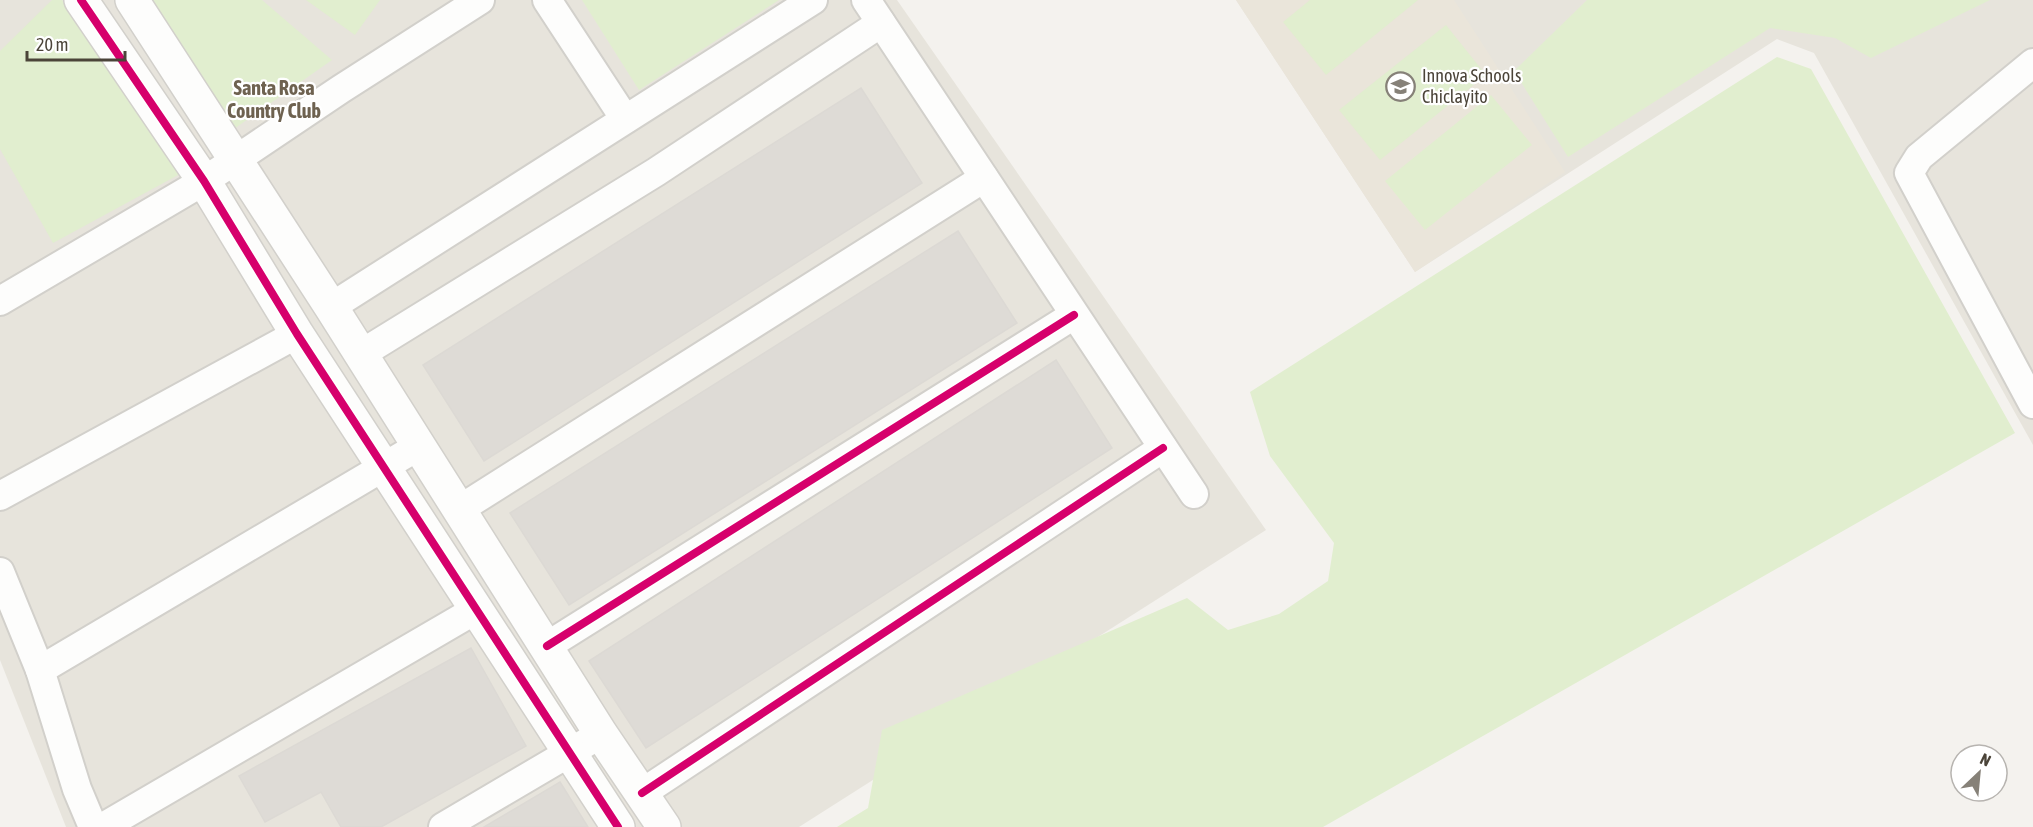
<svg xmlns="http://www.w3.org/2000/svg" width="2033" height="827" viewBox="0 0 2033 827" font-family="'Asap Condensed',sans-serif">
	<rect width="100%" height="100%" fill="#f4f2ee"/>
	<g fill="#e7e4dc">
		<path d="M0 0H897L1266 530 799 827H66L0 660Z"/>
		<path d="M1236 0H2033V445L1814 53 1777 39 1415 272Z"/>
	</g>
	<path fill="#eae5da" d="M1236 0H1454L1565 172 1415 272Z"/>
	<g fill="#e1eecf">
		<path d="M52 0H62L180 174 53 243 0 149V51Z"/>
		<path d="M153 0H262L332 60 231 131Z"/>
		<path d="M306 0H380L355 35Z"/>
		<path d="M582 0H779L639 90Z"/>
		<path d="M1310 0H1418L1326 75 1283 22Z"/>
		<path d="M1587 0H1990L1871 58 1835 38 1770 28 1568 157 1514 71Z"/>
		<path d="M1446 25 1486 75 1380 160 1339 110Z"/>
		<path d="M1777 57 1811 69 2015 433 1323 827H837L868 808 882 730 1187 598 1228 630 1279 614 1328 581 1334 543 1270 456 1250 392Z"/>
		<path d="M1491 95 1532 145 1425 230 1385 181Z"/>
	</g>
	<g fill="#dedbd6" stroke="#dcd9d4" stroke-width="1.5">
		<path d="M861 88 922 183 484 461 423 365Z"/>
		<path d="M958 231 1017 323 569 605 510 513Z"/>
		<path d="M1056 360 1112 448 646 748 589 661Z"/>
		<path d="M471 648 526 746 381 827H341L321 792 265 822 239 776Z"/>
		<path d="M560 782 588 827H484Z"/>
	</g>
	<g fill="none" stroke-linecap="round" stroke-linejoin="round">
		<defs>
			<g id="minor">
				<path d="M547 0 625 119"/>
				<path d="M866 0 1194 494"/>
				<path d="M2033 63 1919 157 1909 173 2033 404"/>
				<path d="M0 301 204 181 341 89 480 0"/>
				<path d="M331 307 813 0"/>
				<path d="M361 354 656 172 881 23"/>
				<path d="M0 496 297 334"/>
				<path d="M460 509 984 178"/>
				<path d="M0 572 40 670 77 789 93 827"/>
				<path d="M547 646 1074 315"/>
				<path d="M40 670 419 446"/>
				<path d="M642 793 1163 448"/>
				<path d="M103 827 477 609"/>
				<path d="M443 827 601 734"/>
			</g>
			<g id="tertiary">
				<path d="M81 0 204 181 297 334 618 827"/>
				<path d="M132 0 331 307 601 734 664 827"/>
			</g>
		</defs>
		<use href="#minor" stroke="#d2d0cb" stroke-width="32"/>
		<use href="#tertiary" stroke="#d2d0cb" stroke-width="36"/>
		<use href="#minor" stroke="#fdfdfc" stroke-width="28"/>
		<use href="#tertiary" stroke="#fdfdfc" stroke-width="33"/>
		<defs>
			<g id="cycleway">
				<path d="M81 0 204 181 297 334 618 827"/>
				<path d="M547 646 1074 315"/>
				<path d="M642 793 1163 448"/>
			</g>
		</defs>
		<use href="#cycleway" stroke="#fff" stroke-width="11"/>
		<use href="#cycleway" stroke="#d6006c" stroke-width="8"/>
	</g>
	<defs>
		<symbol id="school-ring" viewBox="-11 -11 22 22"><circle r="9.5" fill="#fff" stroke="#868178" stroke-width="1.5"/><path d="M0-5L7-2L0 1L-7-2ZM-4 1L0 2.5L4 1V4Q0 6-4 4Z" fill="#868178"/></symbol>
	</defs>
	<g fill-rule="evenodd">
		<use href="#school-ring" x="1384" y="70" width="33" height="33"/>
	</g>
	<g text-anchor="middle" stroke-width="4.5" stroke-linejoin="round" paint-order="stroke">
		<g font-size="18" fill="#4b4439" stroke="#fff" text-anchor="start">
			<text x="1422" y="82">Innova Schools<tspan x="1422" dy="21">Chiclayito</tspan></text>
		</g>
		<g font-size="20" font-weight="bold" fill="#6e6250" stroke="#fff">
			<text x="274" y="95">Santa Rosa<tspan x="274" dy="23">Country Club</tspan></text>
		</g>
	</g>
	<g transform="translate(1979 773) rotate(26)"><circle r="28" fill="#ffffff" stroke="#b7b4b0" stroke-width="1.5"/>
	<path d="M0-4.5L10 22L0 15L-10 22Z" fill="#868178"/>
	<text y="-9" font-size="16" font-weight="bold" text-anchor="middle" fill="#4b4439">N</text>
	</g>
	<path d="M27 51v9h98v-9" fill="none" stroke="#4b4439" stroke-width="3"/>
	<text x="36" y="51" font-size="18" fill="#4b4439" stroke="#ffffff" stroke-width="4.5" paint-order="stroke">20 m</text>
</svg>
